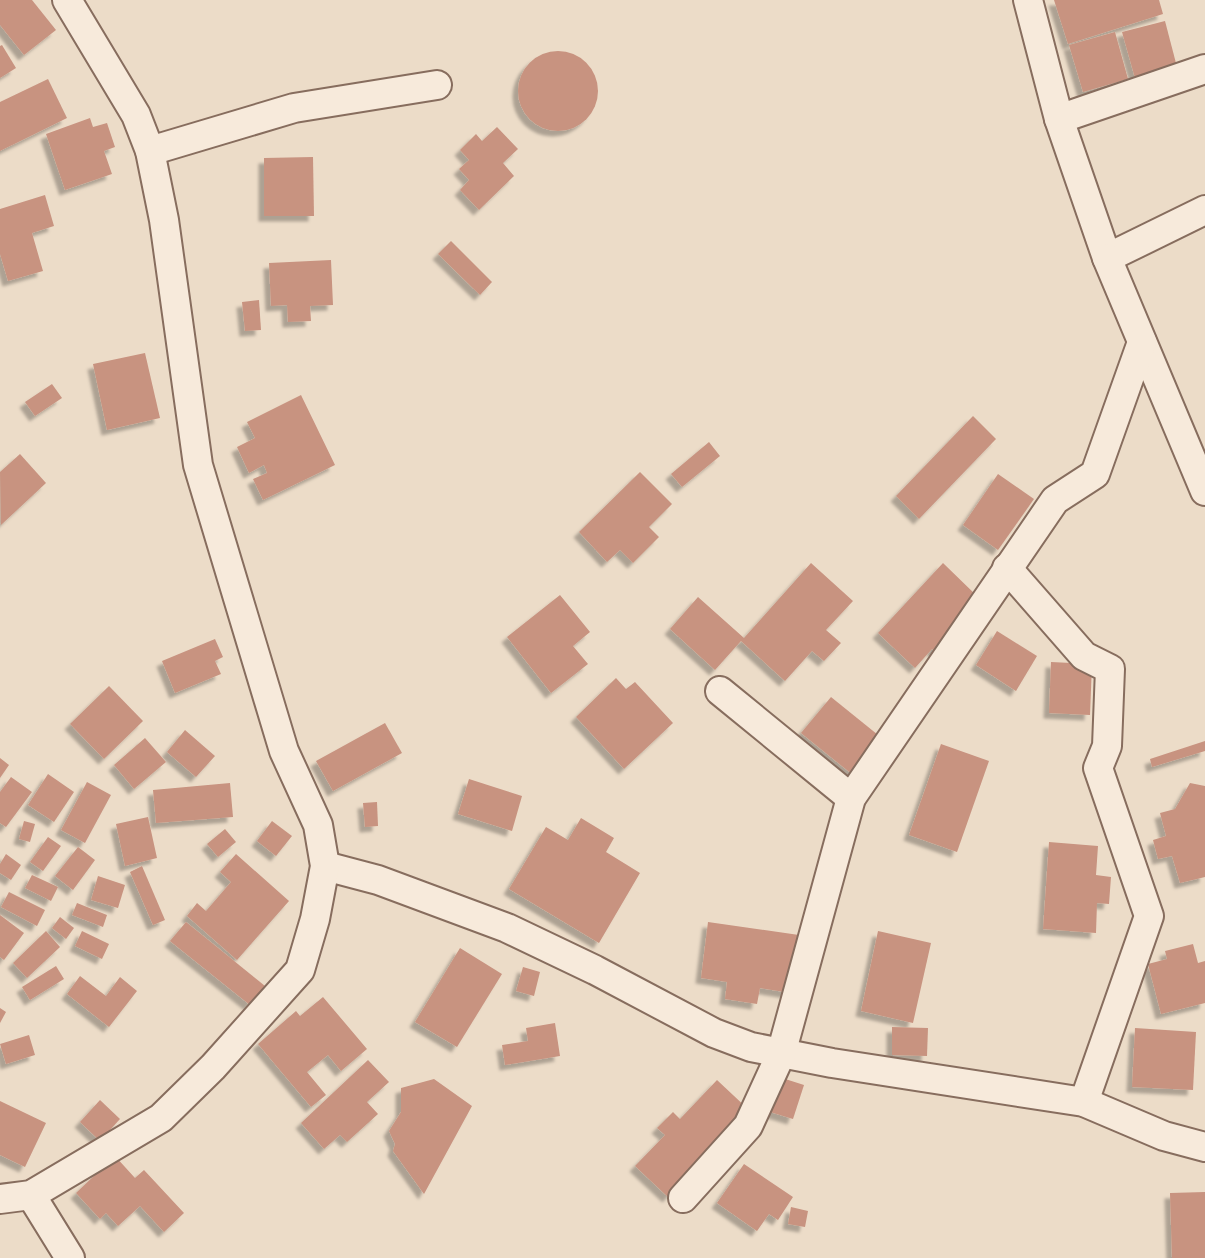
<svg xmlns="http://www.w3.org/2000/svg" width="1205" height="1258" viewBox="0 0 1205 1258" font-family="'Playfair Display',serif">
	<defs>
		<filter id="shadow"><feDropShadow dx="-5.5" dy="5.5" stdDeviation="1.5" flood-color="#0004"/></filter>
	</defs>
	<rect width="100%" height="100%" fill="#ecdcc8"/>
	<g fill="#c89380" filter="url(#shadow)">
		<path d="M0 0H32L56 30 24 55 0 25Z"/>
		<path d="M1054 0H1159L1163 14 1068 44Z"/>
		<path d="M1165 21 1177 67 1135 78 1122 32Z"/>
		<path d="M1115 32 1128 79 1083 92 1069 45Z"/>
		<path d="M2 45 16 68 0 78V46Z"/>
		<circle cx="558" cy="91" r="40"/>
		<path d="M48 79 67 118 0 151V102Z"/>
		<path d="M90 118 93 127 107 123 115 147 104 151 112 174 65 190 46 134Z"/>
		<path d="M497 127 518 149 503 163 514 176 479 210 460 190 469 180 459 169 469 160 460 150 476 134 482 141Z"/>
		<path d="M313 157 314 216H264V158Z"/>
		<path d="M45 195 54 226 32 233 43 271 8 281 0 254V209Z"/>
		<path d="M451 241 492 282 480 295 438 254Z"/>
		<path d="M331 260 333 305 310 306 311 321 288 322 287 305 271 306 269 263Z"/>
		<path d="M259 300 261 330 245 331 242 302Z"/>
		<path d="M145 353 160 418 107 430 93 364Z"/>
		<path d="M52 384 62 398 35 416 25 402Z"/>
		<path d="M301 395 335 465 263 500 253 479 267 473 264 465 249 473 237 447 255 438 247 422Z"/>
		<path d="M973 416 996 439 919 519 896 496Z"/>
		<path d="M709 442 720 456 682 487 671 474Z"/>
		<path d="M20 454 46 483 1 525 0 472Z"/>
		<path d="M640 472 672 504 649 527 659 537 633 563 620 550 607 562 579 532Z"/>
		<path d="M998 474 1034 499 998 550 963 525Z"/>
		<path d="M811 563 853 601 826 630 841 643 824 661 812 651 785 681 741 641 715 670 670 629 698 597 744 638Z"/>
		<path d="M943 563 978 597 951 626 958 633 938 654 932 649 915 668 878 633Z"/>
		<path d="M560 595 590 632 573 646 588 664 551 693 507 637Z"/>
		<path d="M997 631 1037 656 1016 691 976 665Z"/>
		<path d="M215 639 223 657 215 661 221 674 175 693 162 661Z"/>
		<path d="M1051 662 1092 664 1090 715 1049 713Z"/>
		<path d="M616 678 626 689 635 682 673 723 624 769 576 717Z"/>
		<path d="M109 686 143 721 104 759 70 724Z"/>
		<path d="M831 697 888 743 858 779 801 733Z"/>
		<path d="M385 723 402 753 333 791 316 761Z"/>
		<path d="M185 730 215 756 196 777 167 752Z"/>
		<path d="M145 738 166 762 134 789 114 765Z"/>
		<path d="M1205 741V751L1152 767 1150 759Z"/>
		<path d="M941 744 989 761 957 852 909 835Z"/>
		<path d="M0 758 9 765 0 778Z"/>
		<path d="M48 774 74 792 54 822 28 805Z"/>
		<path d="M11 777 32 792 6 827 0 823V792Z"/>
		<path d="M469 779 522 796 512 831 458 814Z"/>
		<path d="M87 782 111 795 85 843 61 830Z"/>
		<path d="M230 783 233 817 156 823 153 790Z"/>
		<path d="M1190 783 1205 786V877L1180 883 1172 856 1158 859 1153 840 1166 836 1160 813 1175 809Z"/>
		<path d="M377 802 378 826 365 827 363 803Z"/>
		<path d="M148 817 157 858 125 866 116 824Z"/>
		<path d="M581 818 614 838 606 852 640 873 599 943 509 889 546 827 568 840Z"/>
		<path d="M24 821 35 824 30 842 19 839Z"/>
		<path d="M272 821 292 836 276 856 257 841Z"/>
		<path d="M225 829 236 842 218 857 207 844Z"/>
		<path d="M48 837 61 846 43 871 30 862Z"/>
		<path d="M1049 842 1098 846 1096 875 1111 877 1109 904 1097 903 1096 933 1043 929Z"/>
		<path d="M78 847 95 860 73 890 55 876Z"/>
		<path d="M6 854 21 865 11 880 0 873V864Z"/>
		<path d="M236 854 289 901 237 960 187 916 197 903 206 911 231 882 220 872Z"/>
		<path d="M142 866 165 920 153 925 130 872Z"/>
		<path d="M32 875 58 887 51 901 25 888Z"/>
		<path d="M98 876 125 885 118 908 91 900Z"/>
		<path d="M9 892 45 910 37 926 1 907Z"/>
		<path d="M77 903 107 915 103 927 72 915Z"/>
		<path d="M0 915 24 933 4 960 0 957Z"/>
		<path d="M60 917 74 928 66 939 52 928Z"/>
		<path d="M186 922 265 986 250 1005 170 941Z"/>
		<path d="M708 922 799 935 791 993 760 988 757 1004 725 999 727 982 701 978Z"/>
		<path d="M46 931 60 947 27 978 13 963Z"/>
		<path d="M82 931 109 944 102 959 75 946Z"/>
		<path d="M878 931 931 943 913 1023 861 1011Z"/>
		<path d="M1193 944 1198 963 1205 961V1003L1161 1014 1148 964 1167 959 1165 951Z"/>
		<path d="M460 948 502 974 457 1047 415 1022Z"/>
		<path d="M56 966 64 979 30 1000 22 987Z"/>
		<path d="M523 967 540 972 534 996 516 991Z"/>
		<path d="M80 976 106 996 120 977 137 991 109 1027 67 994Z"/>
		<path d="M323 997 367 1049 341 1071 328 1055 307 1072 326 1095 311 1107 258 1044 296 1011 300 1016Z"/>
		<path d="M0 1008 6 1012 0 1023Z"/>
		<path d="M555 1023 560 1056 505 1065 502 1045 528 1041 526 1028Z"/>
		<path d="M892 1027 928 1028 927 1056 892 1055Z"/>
		<path d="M1135 1028 1196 1032 1193 1090 1132 1087Z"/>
		<path d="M29 1035 35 1055 6 1064 0 1044Z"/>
		<path d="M368 1060 389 1082 367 1102 378 1114 347 1142 340 1135 324 1149 301 1123Z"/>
		<path d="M779 1077 804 1085 793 1119 767 1111Z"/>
		<path d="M434 1079 472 1106 424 1194 393 1151 395 1144 389 1131 401 1112V1088Z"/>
		<path d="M717 1080 749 1110 668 1197 635 1166 665 1135 657 1128 673 1112 680 1119Z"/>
		<path d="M100 1100 120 1119 100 1141 80 1122Z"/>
		<path d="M0 1101 46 1123 25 1167 0 1155Z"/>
		<path d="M115 1156 135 1178 144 1170 184 1213 164 1232 140 1206 118 1226 106 1213 100 1219 76 1193Z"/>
		<path d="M744 1164 793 1197 778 1220 769 1214 757 1231 717 1203Z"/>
		<path d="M1205 1192V1258H1172L1170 1193Z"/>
		<path d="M791 1207 808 1211 805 1227 788 1224Z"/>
	</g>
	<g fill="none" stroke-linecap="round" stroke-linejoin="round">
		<defs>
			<g id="street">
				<path d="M1028 0 1059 119 1107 258 1205 210"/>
				<path d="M1059 119 1205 69"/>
				<path d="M150 151 294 108 437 85"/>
				<path d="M1107 258 1205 491"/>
				<path d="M1007 568 1084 656 1110 669 1107 746 1098 768 1149 916 1084 1102"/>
				<path d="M720 691 851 798"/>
				<path d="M325 866 378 880 507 928 595 970 714 1033 751 1047 832 1063 1084 1102 1164 1136 1205 1147"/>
				<path d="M31 1195 70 1258"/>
				<path d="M683 1198 748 1126 781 1054 851 798 1055 500 1095 474 1142 342"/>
				<path d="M0 1199 31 1195 161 1118 213 1067 300 970 315 919 325 866 318 825 284 751 198 465 164 220 150 151 136 115 67 0"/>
			</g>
		</defs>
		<use href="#street" stroke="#876d5e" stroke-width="32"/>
		<use href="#street" stroke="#f7eadb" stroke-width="28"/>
	</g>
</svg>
